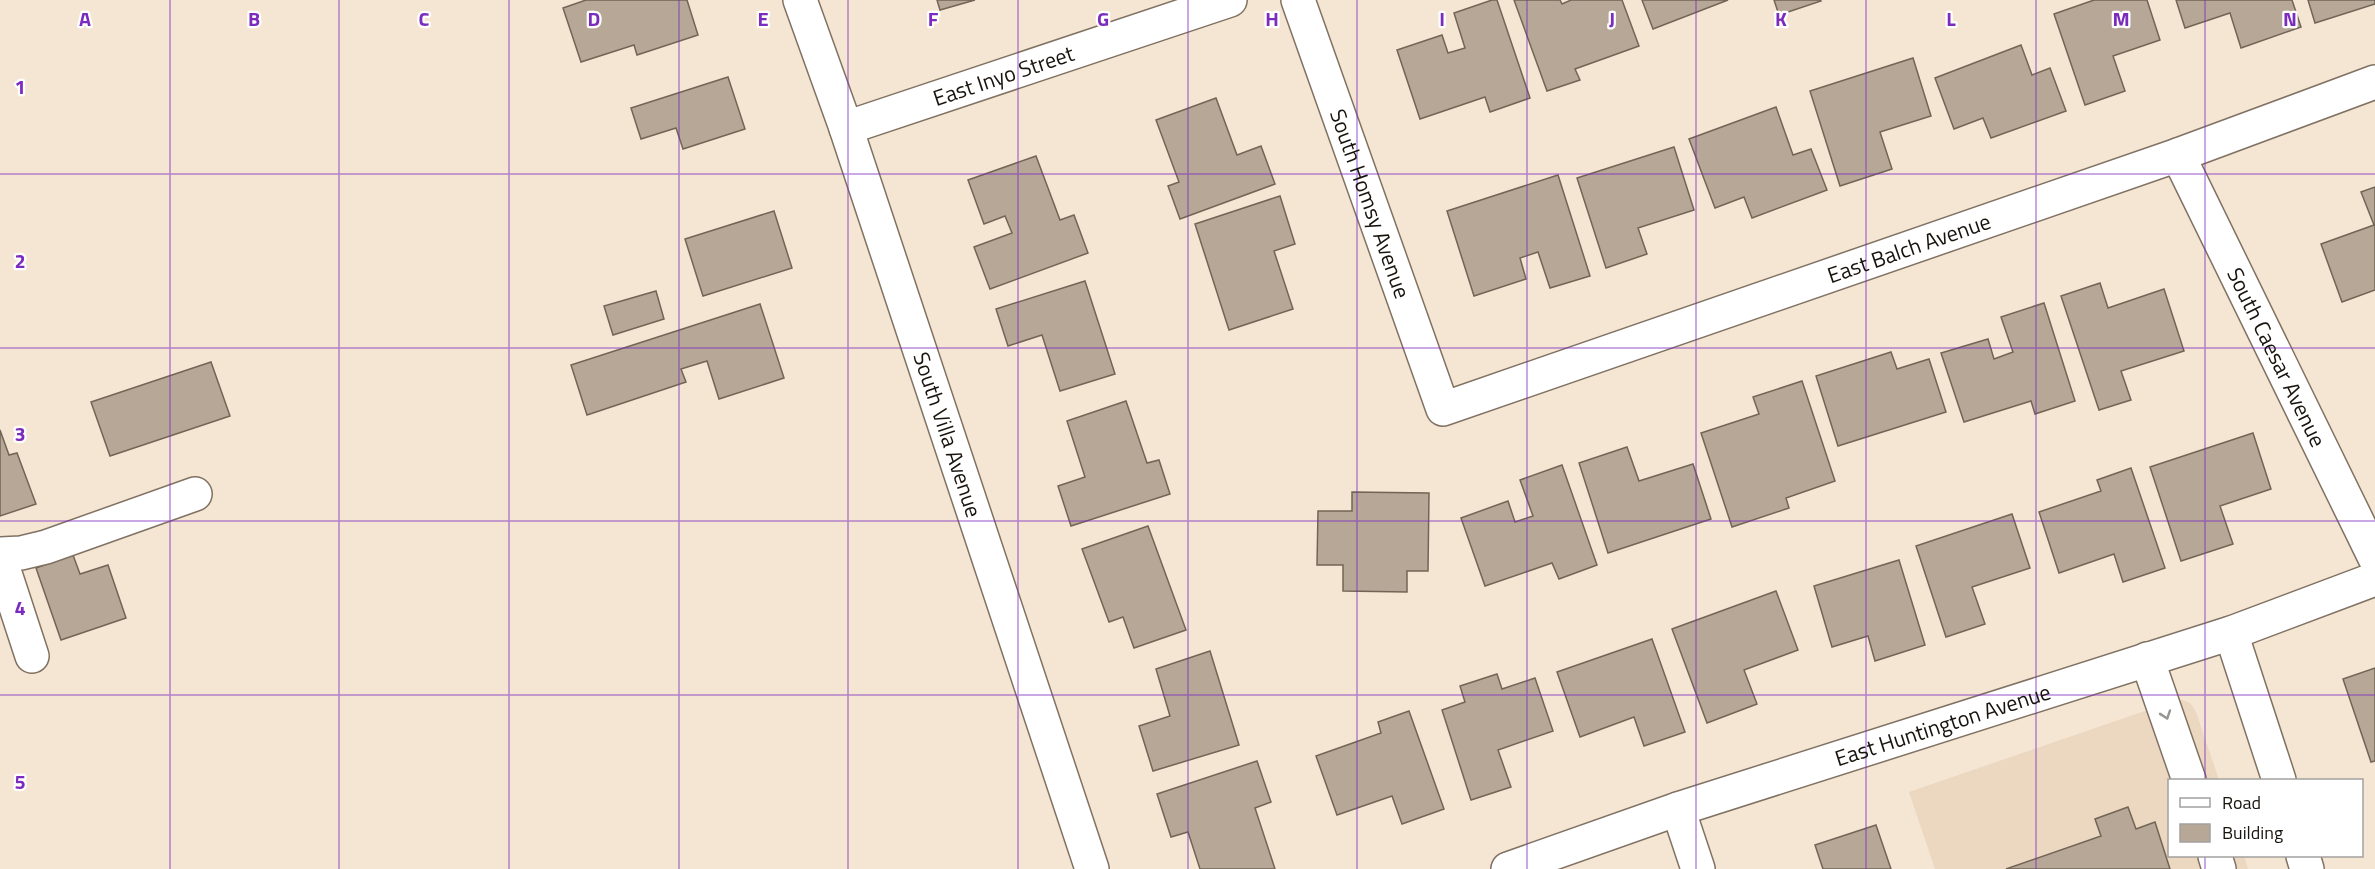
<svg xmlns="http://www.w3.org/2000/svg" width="2375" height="869" viewBox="0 0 2375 869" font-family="'Titillium Web',sans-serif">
	<rect width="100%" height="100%" fill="#f5e5d3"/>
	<path fill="#ecd7c0" d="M2182 700 2190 703 2196 712 2219 780H2170V856H2244L2248 869H1935L1909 792 2174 701Z"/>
	<g fill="#b6a797" stroke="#736556" stroke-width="1.5">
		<path d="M586 0H687L698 35 637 55 634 45 581 62 563 8Z"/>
		<path d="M937 0H975L940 10Z"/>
		<path d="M1492 0H1497L1530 98 1490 112 1485 97 1420 119 1397 50 1442 35 1448 53 1465 48 1454 13Z"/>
		<path d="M1514 0H1560L1562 4 1571 0H1622L1639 46 1575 69 1580 80 1547 91Z"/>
		<path d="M1642 0H1728L1653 29Z"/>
		<path d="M1774 0H1820L1821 1 1779 15Z"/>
		<path d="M2094 0H2147L2160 40 2113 56 2125 91 2085 105 2054 14Z"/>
		<path d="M2176 0H2292L2301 27 2241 48 2230 13 2185 28Z"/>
		<path d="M2308 0H2375V4L2315 23Z"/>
		<path d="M2021 45 2032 75 2050 68 2066 111 1991 138 1983 118 1954 129 1935 78Z"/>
		<path d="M1913 58 1931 116 1880 132 1892 169 1840 186 1810 91Z"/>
		<path d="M728 77 745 129 683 149 676 128 641 139 631 108Z"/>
		<path d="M1216 98 1237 155 1261 146 1275 184 1180 219 1168 186 1179 182 1156 120Z"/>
		<path d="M1776 107 1793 155 1811 149 1827 190 1752 218 1744 197 1715 208 1689 139Z"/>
		<path d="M1674 147 1694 210 1638 228 1647 254 1606 268 1577 178Z"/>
		<path d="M1036 156 1060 220 1074 215 1088 253 990 289 974 247 1012 233 1005 216 984 224 968 180Z"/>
		<path d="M1558 175 1590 276 1550 288 1538 252 1520 258 1526 279 1474 296 1447 211Z"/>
		<path d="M2375 187V290L2342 302 2321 244 2374 225 2361 192Z"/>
		<path d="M1280 196 1295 244 1274 251 1293 309 1229 330 1195 224Z"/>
		<path d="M774 211 792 268 703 296 685 239Z"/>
		<path d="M1085 281 1115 374 1060 391 1042 335 1008 346 996 309Z"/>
		<path d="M2100 283 2108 308 2164 289 2184 351 2121 371 2131 400 2099 410 2061 296Z"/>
		<path d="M656 291 664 319 613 335 604 306Z"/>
		<path d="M2044 303 2075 401 2035 414 2031 401 1964 422 1941 353 1988 339 1994 359 2013 352 2001 317Z"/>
		<path d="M760 304 784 378 719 399 707 361 681 369 686 382 587 415 571 365Z"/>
		<path d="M1891 352 1897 369 1929 359 1946 412 1838 446 1816 376Z"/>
		<path d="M211 362 230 416 110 456 91 402Z"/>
		<path d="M1802 381 1835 481 1786 498 1789 508 1732 527 1701 433 1759 414 1753 397Z"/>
		<path d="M1126 401 1147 463 1159 460 1170 494 1071 526 1058 486 1085 477 1067 421Z"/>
		<path d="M0 430 9 455 17 453 36 504 0 516Z"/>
		<path d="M2253 433 2271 489 2220 506 2233 544 2181 561 2150 467Z"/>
		<path d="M1627 447 1639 481 1693 464 1711 519 1608 553 1579 463Z"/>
		<path d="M1562 465 1597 565 1559 579 1552 563 1485 586 1461 518 1508 501 1515 522 1533 516 1520 480Z"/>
		<path d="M2131 468 2165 568 2123 582 2114 554 2059 573 2039 512 2101 491 2097 480Z"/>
		<path d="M1352 492 1429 493 1428 571H1407V592L1343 591V565H1317L1318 511H1352Z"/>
		<path d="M2012 514 2030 568 1972 587 1985 624 1946 637 1916 546Z"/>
		<path d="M1148 526 1186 630 1134 648 1123 617 1109 622 1082 549Z"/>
		<path d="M73 555 80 574 108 565 126 618 61 640 36 568Z"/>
		<path d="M1899 560 1925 645 1875 661 1868 636 1832 647 1814 586Z"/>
		<path d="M1776 591 1798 650 1744 670 1757 704 1707 723 1672 629Z"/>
		<path d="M1652 639 1685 732 1644 746 1634 717 1580 737 1557 672Z"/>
		<path d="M1210 651 1239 745 1153 771 1139 726 1170 716 1156 669Z"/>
		<path d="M2375 668V761L2371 762 2343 679Z"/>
		<path d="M1497 674 1502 689 1535 678 1553 731 1498 750 1511 787 1471 800 1442 710 1465 702 1460 686Z"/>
		<path d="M1409 711 1444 809 1402 824 1392 796 1337 815 1316 756 1381 733 1378 722Z"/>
		<path d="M1257 761 1271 802 1255 808 1275 869H1200L1188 832 1171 837 1157 794Z"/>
		<path d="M2128 807 2136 829 2155 822 2170 869H2006L2101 836 2095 819Z"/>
		<path d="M1876 825 1891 869H1823L1815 845Z"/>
	</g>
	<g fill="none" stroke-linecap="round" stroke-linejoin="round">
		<defs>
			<g id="minor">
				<path id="s1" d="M800 0 846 128 1092 869"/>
				<path id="s2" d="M1298 0 1443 409 2178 155 2375 82"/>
				<path id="s3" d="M846 128 1230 0"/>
				<path id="s4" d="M2178 155 2375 558"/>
				<path d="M0 554 21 553 46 547 195 494"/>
				<path d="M0 558 32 656"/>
				<path d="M2231 633 2279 780"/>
				<path d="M2147 659 2189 780"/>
				<path d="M1678 809 1698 869"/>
				<path d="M2215 856 2219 869"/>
				<path d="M2303 856 2307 869"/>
				<path id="s5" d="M1508 869 1678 809 2231 633 2375 579"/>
			</g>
		</defs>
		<use href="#minor" stroke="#807263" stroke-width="36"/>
		<use href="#minor" stroke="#fff" stroke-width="33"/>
	</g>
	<defs><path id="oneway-chevron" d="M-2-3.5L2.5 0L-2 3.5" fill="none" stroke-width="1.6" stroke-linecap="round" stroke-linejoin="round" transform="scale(1.5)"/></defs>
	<use stroke="#979592" href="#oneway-chevron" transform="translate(2166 715) rotate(71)"/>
	<path fill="none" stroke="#7b2cbf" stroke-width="1.5" stroke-opacity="0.55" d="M170 0V869M339 0V869M509 0V869M679 0V869M848 0V869M1018 0V869M1188 0V869M1357 0V869M1527 0V869M1696 0V869M1866 0V869M2036 0V869M2205 0V780M0 174H2375M0 348H2375M0 521H2375M0 695H2375M2205 856V869"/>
	<g text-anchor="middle" stroke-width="4.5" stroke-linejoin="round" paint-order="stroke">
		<g font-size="22" fill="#18130d" stroke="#fff">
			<text dy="8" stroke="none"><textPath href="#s3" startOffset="166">East Inyo Street</textPath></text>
			<text dy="8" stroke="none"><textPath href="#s2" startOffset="216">South Homsy Avenue</textPath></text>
			<text dy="8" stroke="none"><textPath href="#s2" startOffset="927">East Balch Avenue</textPath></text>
			<text dy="8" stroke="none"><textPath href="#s4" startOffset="225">South Caesar Avenue</textPath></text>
			<text dy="8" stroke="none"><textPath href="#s1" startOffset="459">South Villa Avenue</textPath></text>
			<text dy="8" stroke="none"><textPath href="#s5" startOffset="458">East Huntington Avenue</textPath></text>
		</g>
	</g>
	<g font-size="20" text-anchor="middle" font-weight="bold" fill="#7b2cbf" stroke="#fff" stroke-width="4.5" stroke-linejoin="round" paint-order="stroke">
		<text x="85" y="26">A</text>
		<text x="254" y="26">B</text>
		<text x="424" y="26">C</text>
		<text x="594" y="26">D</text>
		<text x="763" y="26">E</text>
		<text x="933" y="26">F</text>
		<text x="1103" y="26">G</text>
		<text x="1272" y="26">H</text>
		<text x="1442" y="26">I</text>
		<text x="1612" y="26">J</text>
		<text x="1781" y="26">K</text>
		<text x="1951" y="26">L</text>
		<text x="2121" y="26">M</text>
		<text x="2290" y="26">N</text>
		<text x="20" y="94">1</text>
		<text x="20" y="268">2</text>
		<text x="20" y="441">3</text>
		<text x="20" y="615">4</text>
		<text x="20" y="789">5</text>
	</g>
	<rect x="2168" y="779" width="195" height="78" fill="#ffffff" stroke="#a3a19e" stroke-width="1.5"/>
	<rect x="2180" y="798" width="30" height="9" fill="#ffffff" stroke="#a3a19e" stroke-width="1.5"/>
	<text x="2222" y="809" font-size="18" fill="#18130d">Road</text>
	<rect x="2180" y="824" width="30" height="18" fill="#b6a797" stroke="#a3a19e" stroke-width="1.5"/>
	<text x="2222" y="839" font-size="18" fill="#18130d">Building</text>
</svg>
